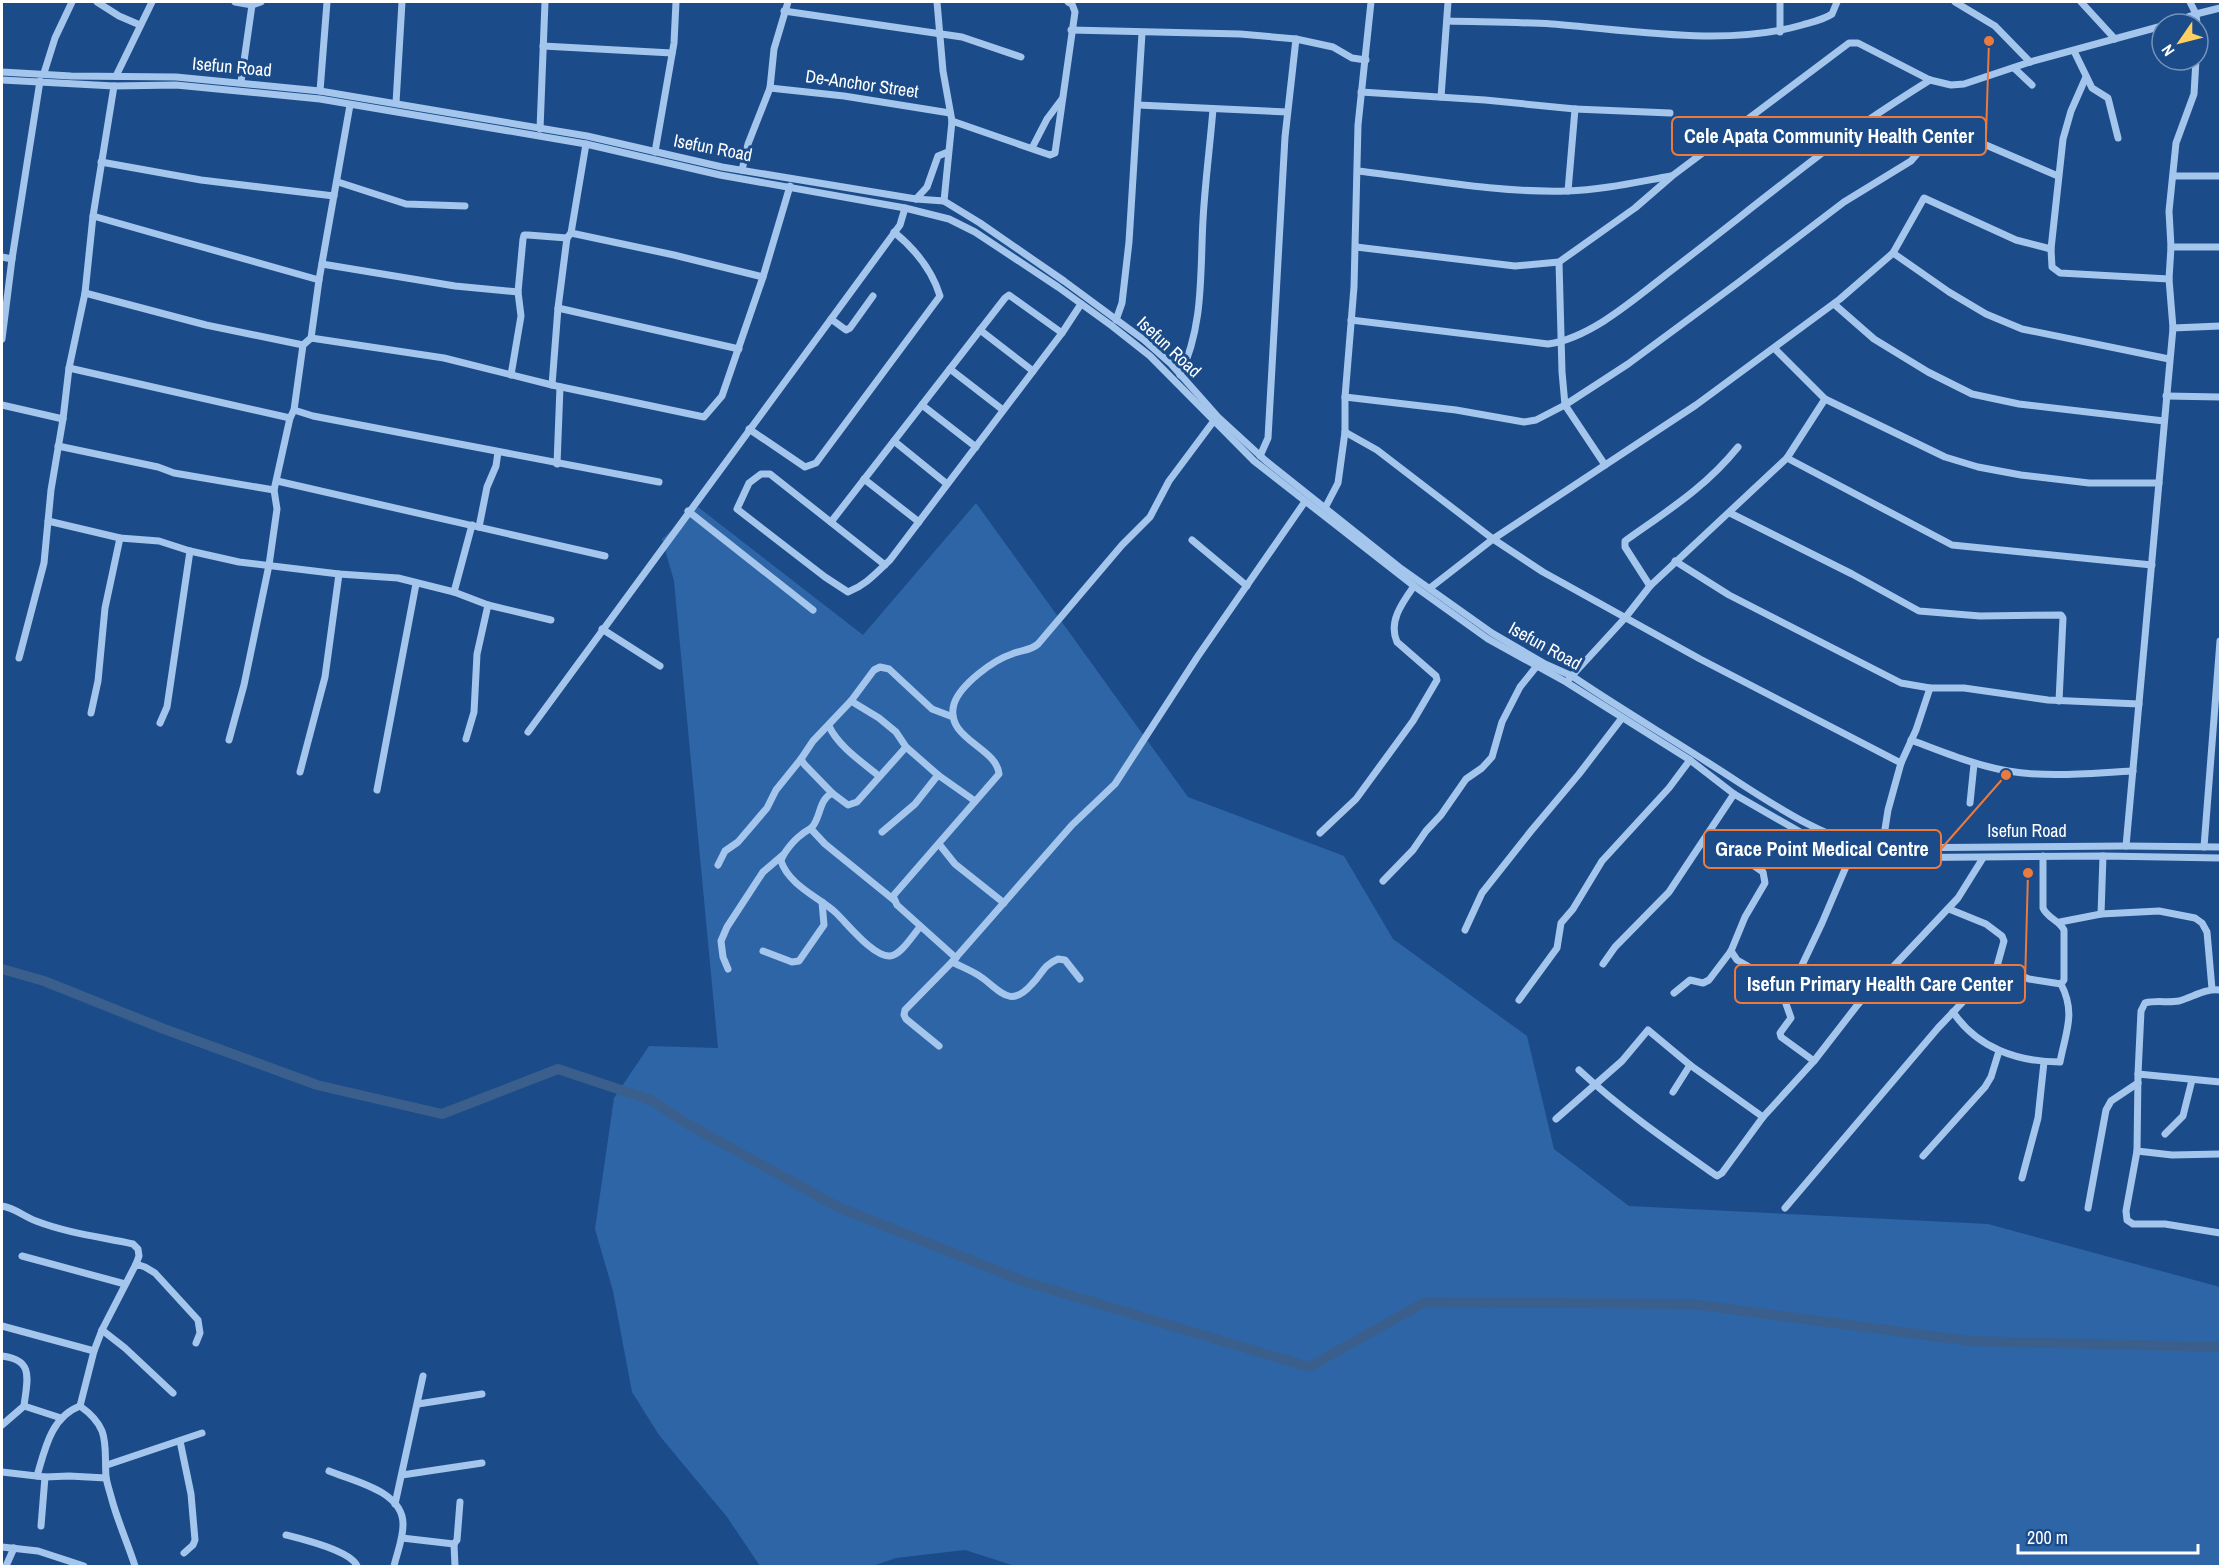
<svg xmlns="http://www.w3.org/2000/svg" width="2222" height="1568" viewBox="0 0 2222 1568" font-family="'Archivo Narrow',sans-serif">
	<rect width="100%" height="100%" fill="#1b4b89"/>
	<path fill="#2e65a7" d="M976 503 1188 797 1344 856 1393 939 1527 1036 1554 1149 1629 1206 1988 1224 2220 1287V1566H1015L965 1550 896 1558 873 1566H760L727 1517 659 1435 632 1392 613 1291 595 1229 614 1098 649 1046 718 1048 674 581 662 539 698 507 863 635Z"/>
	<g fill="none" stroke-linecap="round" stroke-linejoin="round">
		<path stroke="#3b5f8c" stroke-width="10" d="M2 969 44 981 164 1029 317 1085 442 1114 558 1069 651 1100 686 1123 838 1207 1023 1281 1309 1367 1425 1302 1692 1304 1970 1341 2220 1347"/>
		<g stroke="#a4c5ec" stroke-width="7">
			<path d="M97 2 119 16 140 25"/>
			<path d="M235 2 252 5 261 2"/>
			<path d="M937 2 943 71 952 121 944 201"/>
			<path d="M1780 2V32"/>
			<path d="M1955 2 1995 26 2030 62"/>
			<path d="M2081 2 2115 39"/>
			<path d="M2190 2 2196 14 2197 24"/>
			<path d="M784 11 962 37 1021 57"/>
			<path d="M1447 21C1482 22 1517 22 1552 24 1630 30 1727 47 1802 25 1812 22 1823 20 1832 14L1837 2"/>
			<path d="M2168 24 2196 14 2220 8"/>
			<path d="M1071 30 1240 34 1296 39 1333 47 1352 58 1366 60"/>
			<path d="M2198 33V34"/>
			<path d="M543 46 672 53"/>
			<path d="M2074 51 2092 88 2108 98 2118 138"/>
			<path d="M2014 68 2032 85"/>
			<path d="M2 72 71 76 176 77 320 91 587 136 722 167 916 199 944 201 980 223 1064 281 1144 340 1171 364 1218 417 1266 461 1399 567 1492 633 1545 664 1572 676C1616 706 1662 733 1707 762 1757 793 1824 844 1882 848L2126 846 2220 847"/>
			<path d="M44 73 55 38 72 2"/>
			<path d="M116 76 152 2"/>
			<path d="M2086 77 2071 111 2063 139 2051 249 2052 267 2060 273 2169 279"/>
			<path d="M2 80 114 86 176 85 320 99 586 144 720 175 905 208 949 219 975 232 1058 287 1112 326 1150 356 1254 461 1414 586 1488 639 1566 682 1690 760 1734 794 1821 844 1851 855 1868 858 2103 856 2220 858"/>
			<path d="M241 82 252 5"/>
			<path d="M770 88 844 96 950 113"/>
			<path d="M320 91 327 2"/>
			<path d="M1361 92 1485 100 1575 109 1568 191"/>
			<path d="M1441 97 1448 2"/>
			<path d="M396 103 402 2"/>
			<path d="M1138 105 1287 112"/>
			<path d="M1575 109 1670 113"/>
			<path d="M952 121 1050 155 1055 153 1075 12 1072 4 1068 2"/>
			<path d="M540 129 545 2"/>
			<path d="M1032 148 1047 119 1062 99"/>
			<path d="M655 152 674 43 676 2"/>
			<path d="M101 162 201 180 334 196"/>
			<path d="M742 170 748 144 770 88 774 49 788 2"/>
			<path d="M1358 171C1426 179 1498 193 1567 191 1602 190 1637 182 1671 176"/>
			<path d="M2173 176H2220"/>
			<path d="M338 182 406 204 465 206"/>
			<path d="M916 199 927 187 938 156 948 152"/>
			<path d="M93 216 319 280"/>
			<path d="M571 233 674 255 763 277"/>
			<path d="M1356 247 1515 266 1559 262 1635 208 1672 176 1849 43H1858L1930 80 1951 85 1964 84 2030 62 2162 26"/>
			<path d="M2171 247H2220"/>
			<path d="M1893 253 1949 292 1986 314 2022 329 2169 359"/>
			<path d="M2 257 12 259"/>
			<path d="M1559 262 1562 372 1565 405 1605 465"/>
			<path d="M322 264 455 286 518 292"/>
			<path d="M85 293 206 325 303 345"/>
			<path d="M1834 304 1874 339 1928 372 1972 394 2019 404 2164 421"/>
			<path d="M558 308 739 349"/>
			<path d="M831 319 846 330 850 328 873 296"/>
			<path d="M1116 320 1122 303 1129 242 1142 33"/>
			<path d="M1351 320 1548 344C1592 338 1638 296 1672 270 1720 233 1766 196 1813 160 1850 131 1890 105 1930 80"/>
			<path d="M2173 328 2220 326"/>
			<path d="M980 330 1033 371"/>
			<path d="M311 338 444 358 552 385 704 417 722 396 763 277 790 186"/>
			<path d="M2 339 12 259 40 81"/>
			<path d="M1775 349 1825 399 1945 457 1978 467 2021 475 2089 483H2159"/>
			<path d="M69 368 290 418"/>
			<path d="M950 369 1003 410"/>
			<path d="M511 375 521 316 518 292 523 239 524 235H528L567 238"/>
			<path d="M1180 375C1204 326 1200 273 1203 220 1205 183 1210 146 1213 109"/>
			<path d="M552 385 558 308 567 238 571 233 586 144"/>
			<path d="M2166 396 2220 397"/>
			<path d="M1345 397 1456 410 1524 422 1536 420 1565 405 1628 364 1739 282 1844 202 1911 161 1935 133 1943 130H1951L2058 176"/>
			<path d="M2 405 63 419"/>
			<path d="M922 405 976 447"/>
			<path d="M294 410 313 416 659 482"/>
			<path d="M749 429 805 467 816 463 940 296C932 270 915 249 894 232"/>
			<path d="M1345 432 1377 450 1493 539 1543 572 1700 659 1901 763"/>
			<path d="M894 441 947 484"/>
			<path d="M58 446 158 467 174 473 274 490"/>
			<path d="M1260 456 1268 438 1285 137 1296 39"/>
			<path d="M1787 458 1952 545 2152 565"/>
			<path d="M557 464 560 387"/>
			<path d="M864 479 919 522"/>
			<path d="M277 481 605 556"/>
			<path d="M1325 508 1338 483 1345 432V397L1354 287 1358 125 1371 2"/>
			<path d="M688 511 813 610"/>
			<path d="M1730 513 1852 574 1919 611 1980 616 2061 615 2063 618 2059 701"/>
			<path d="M48 521 120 538 159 541 190 551 239 562 339 574 398 578 454 592 488 605 551 620"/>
			<path d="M831 522 1005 298 1009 295 1062 333"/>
			<path d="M479 527 487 487 496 466 498 452"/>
			<path d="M1192 540 1247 586"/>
			<path d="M1675 561 1729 595 1901 683 1930 688H1964L2048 700 2139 704"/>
			<path d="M885 565 770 474H761L749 483 737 509 825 577 848 592C866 585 876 573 890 560L1062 333 1081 304"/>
			<path d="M1650 586 1625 547V541C1667 511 1705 488 1738 447"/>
			<path d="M1430 588 1493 539 1696 405 1840 299 1893 253 1924 198 2016 240 2051 249"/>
			<path d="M454 592 472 525"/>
			<path d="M602 629 660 666"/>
			<path d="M19 658 44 563 51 490 63 419 69 368 85 293 93 216 114 86"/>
			<path d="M1569 679 1625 618 1650 586 1787 458 1825 399"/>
			<path d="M851 701 879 718 896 732 906 747 938 775 975 801"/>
			<path d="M91 713 98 681 105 608 120 538"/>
			<path d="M160 723 167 707 190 551"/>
			<path d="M829 726C838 746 862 762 879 776"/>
			<path d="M528 732 900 225 905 208"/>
			<path d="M466 739 474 712 477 654 488 605"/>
			<path d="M229 740 244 685 269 565 277 509 274 490 290 418 294 410 303 345 311 338 319 280 350 105"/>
			<path d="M1911 740C1943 752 1974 765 2008 771 2049 778 2091 773 2133 771"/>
			<path d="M906 747 857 802 848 805 832 793C819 800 821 815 813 826 810 830 805 831 801 835 794 840 783 853 781 861 789 885 818 897 835 912 847 923 873 957 890 956 901 955 912 936 920 927"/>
			<path d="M300 772 325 677 339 574"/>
			<path d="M377 790 416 584"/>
			<path d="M832 793 804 764 801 759 813 741 851 701 874 670 880 667 889 669 932 709 953 717"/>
			<path d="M1970 803 1974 764"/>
			<path d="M811 829 825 844 894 900"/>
			<path d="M882 832 915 804 938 775"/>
			<path d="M1320 833 1356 799 1413 721 1437 680 1436 676 1397 642C1388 622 1402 603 1414 586"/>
			<path d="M939 844 955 864 1004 903"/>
			<path d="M2126 846 2173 328 2169 279 2171 247 2169 211 2176 143 2194 94 2196 60"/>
			<path d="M2204 847 2220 641"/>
			<path d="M1882 848 1888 810 1901 763 1916 730 1930 688"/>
			<path d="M718 865 725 851 738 842 767 808 776 790 801 759"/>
			<path d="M1383 881 1413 850 1426 831 1441 815 1466 779 1482 768 1492 757 1502 722 1520 687 1536 667"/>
			<path d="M2101 914 2103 856"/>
			<path d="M2060 922 2101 914 2159 911 2195 918 2202 923 2207 932 2212 989"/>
			<path d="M1465 930 1482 893 1531 831 1579 774 1622 718"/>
			<path d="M763 951 792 962 799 961 824 925 822 902"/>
			<path d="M1731 951 1737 960 1758 972 1787 997"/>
			<path d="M956 958 897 905 893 896 999 774C997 747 944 739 954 704 960 685 993 660 1012 654 1021 650 1030 651 1038 644L1122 545 1150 517 1169 481 1213 422"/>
			<path d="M1603 964 1615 947 1669 892 1734 794"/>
			<path d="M1997 966 2029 979 2061 984 2064 980V930C2059 920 2047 918 2043 908V856"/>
			<path d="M1801 968 1829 987 1859 1003"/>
			<path d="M728 969 723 957 721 941 727 927 763 872 783 855"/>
			<path d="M1080 979 1065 960 1058 959C1042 966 1043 973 1032 984 1010 1009 1001 991 981 977 973 971 962 967 952 962L1072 825 1115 784 1198 656 1304 503"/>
			<path d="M2220 990C2206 988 2193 997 2179 1001 2168 1003 2156 1000 2145 1003L2141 1011 2138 1074 2137 1151 2126 1211 2127 1220 2133 1224H2165L2220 1233"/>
			<path d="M1674 993 1690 980 1703 983 1709 980 1731 951 1745 917 1765 883 1763 872 1708 834"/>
			<path d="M1519 1000 1557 948 1561 923 1573 909 1602 861 1669 788 1690 760"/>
			<path d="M1953 1012C1977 1048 2018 1062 2060 1062 2066 1031 2076 1013 2061 984"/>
			<path d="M939 1046 906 1019 904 1015 905 1010 952 962"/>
			<path d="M1814 1061 1781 1037 1780 1033 1791 1018 1785 1001 1822 923 1851 855"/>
			<path d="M1579 1070C1622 1110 1670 1143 1717 1176L1722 1173 1763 1117 1814 1061 1859 1003 1958 898 1983 858"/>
			<path d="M2138 1074 2220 1082"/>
			<path d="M1673 1092 1690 1065"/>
			<path d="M1556 1119 1622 1061 1648 1030 1690 1065 1763 1117"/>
			<path d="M2165 1134 2183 1116 2192 1080"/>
			<path d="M2137 1151 2172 1155 2220 1154"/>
			<path d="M1923 1156 1985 1087 1991 1077 1999 1051"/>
			<path d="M2022 1178 2038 1118 2044 1062"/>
			<path d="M2 1206C15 1208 23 1216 36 1221 67 1233 101 1237 133 1244L138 1249 139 1256 136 1264"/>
			<path d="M1785 1208 1938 1028 1997 966 2004 941 2002 936 1986 924 1949 909"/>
			<path d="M2088 1208 2106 1110 2111 1101 2138 1083"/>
			<path d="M22 1256 125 1284"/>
			<path d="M2 1326 94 1351"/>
			<path d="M102 1330 125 1348 173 1393"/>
			<path d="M2 1356C35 1360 27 1380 24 1406L2 1425"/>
			<path d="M418 1404 482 1394"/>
			<path d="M24 1406 61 1418"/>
			<path d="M180 1441 191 1494 195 1540 193 1545 184 1553"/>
			<path d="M107 1465 202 1433"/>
			<path d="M329 1471C353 1481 404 1491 403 1525 403 1539 397 1553 394 1566"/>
			<path d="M2 1472 45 1477 69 1476 106 1478"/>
			<path d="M402 1475 482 1463"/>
			<path d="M37 1476C45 1449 51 1417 80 1406"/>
			<path d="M395 1504 423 1376"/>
			<path d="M41 1526 45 1477"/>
			<path d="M286 1535C302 1539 351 1551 357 1566"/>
			<path d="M402 1538 454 1544"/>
			<path d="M2 1547 38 1551 84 1566"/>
			<path d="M6 1566 14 1548"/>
			<path d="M135 1566C128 1544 118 1522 112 1500 110 1492 107 1484 106 1477 104 1444 111 1428 80 1406L94 1351 102 1330 136 1264 145 1267 155 1273 198 1320 200 1333 196 1343"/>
			<path d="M455 1566 454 1544 457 1540 460 1502"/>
		</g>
	</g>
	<g text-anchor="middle" stroke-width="6" stroke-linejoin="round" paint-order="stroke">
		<g font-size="18" fill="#fff" stroke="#1b4b89">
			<text transform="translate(232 67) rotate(5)" y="6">Isefun Road</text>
			<text transform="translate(862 84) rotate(8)" y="6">De-Anchor Street</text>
			<text transform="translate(713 148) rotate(11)" y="6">Isefun Road</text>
			<text transform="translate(1169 347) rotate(43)" y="6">Isefun Road</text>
			<text transform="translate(1545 646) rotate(29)" y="6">Isefun Road</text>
			<text x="2027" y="837">Isefun Road</text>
		</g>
	</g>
	<path fill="none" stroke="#ed7a3d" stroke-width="2" d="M1989 41L1986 136M2006 775L1941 849M2028 873L2025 984"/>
	<g fill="#ed7a3d" stroke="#1b4b89" stroke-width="2">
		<circle cx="1989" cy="41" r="6"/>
		<circle cx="2006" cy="775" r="6"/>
		<circle cx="2028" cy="873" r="6"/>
	</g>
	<g fill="#1b4b89" stroke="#ed7a3d" stroke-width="2">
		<rect x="1672" y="117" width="314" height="38" rx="6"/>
		<rect x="1704" y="830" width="237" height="38" rx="6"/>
		<rect x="1735" y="965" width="290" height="38" rx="6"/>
	</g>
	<g font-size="20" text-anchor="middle" font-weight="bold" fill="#fff">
		<text x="1829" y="143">Cele Apata Community Health Center</text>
		<text x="1822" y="856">Grace Point Medical Centre</text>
		<text x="1880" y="991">Isefun Primary Health Care Center</text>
	</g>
	<rect width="2222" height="1568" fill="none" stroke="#ffffff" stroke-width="6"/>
	<g transform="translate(2180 42) rotate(235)"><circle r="28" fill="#1b4b89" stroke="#7693b8" stroke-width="1.5"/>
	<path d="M0-4.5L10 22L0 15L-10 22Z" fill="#fdd061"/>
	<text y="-9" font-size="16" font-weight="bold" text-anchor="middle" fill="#ffffff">N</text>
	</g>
	<path d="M2018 1544v9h180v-9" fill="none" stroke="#ffffff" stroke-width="3"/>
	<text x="2027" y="1544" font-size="18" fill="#ffffff" stroke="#1b4b89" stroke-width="4.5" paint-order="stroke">200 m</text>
</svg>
